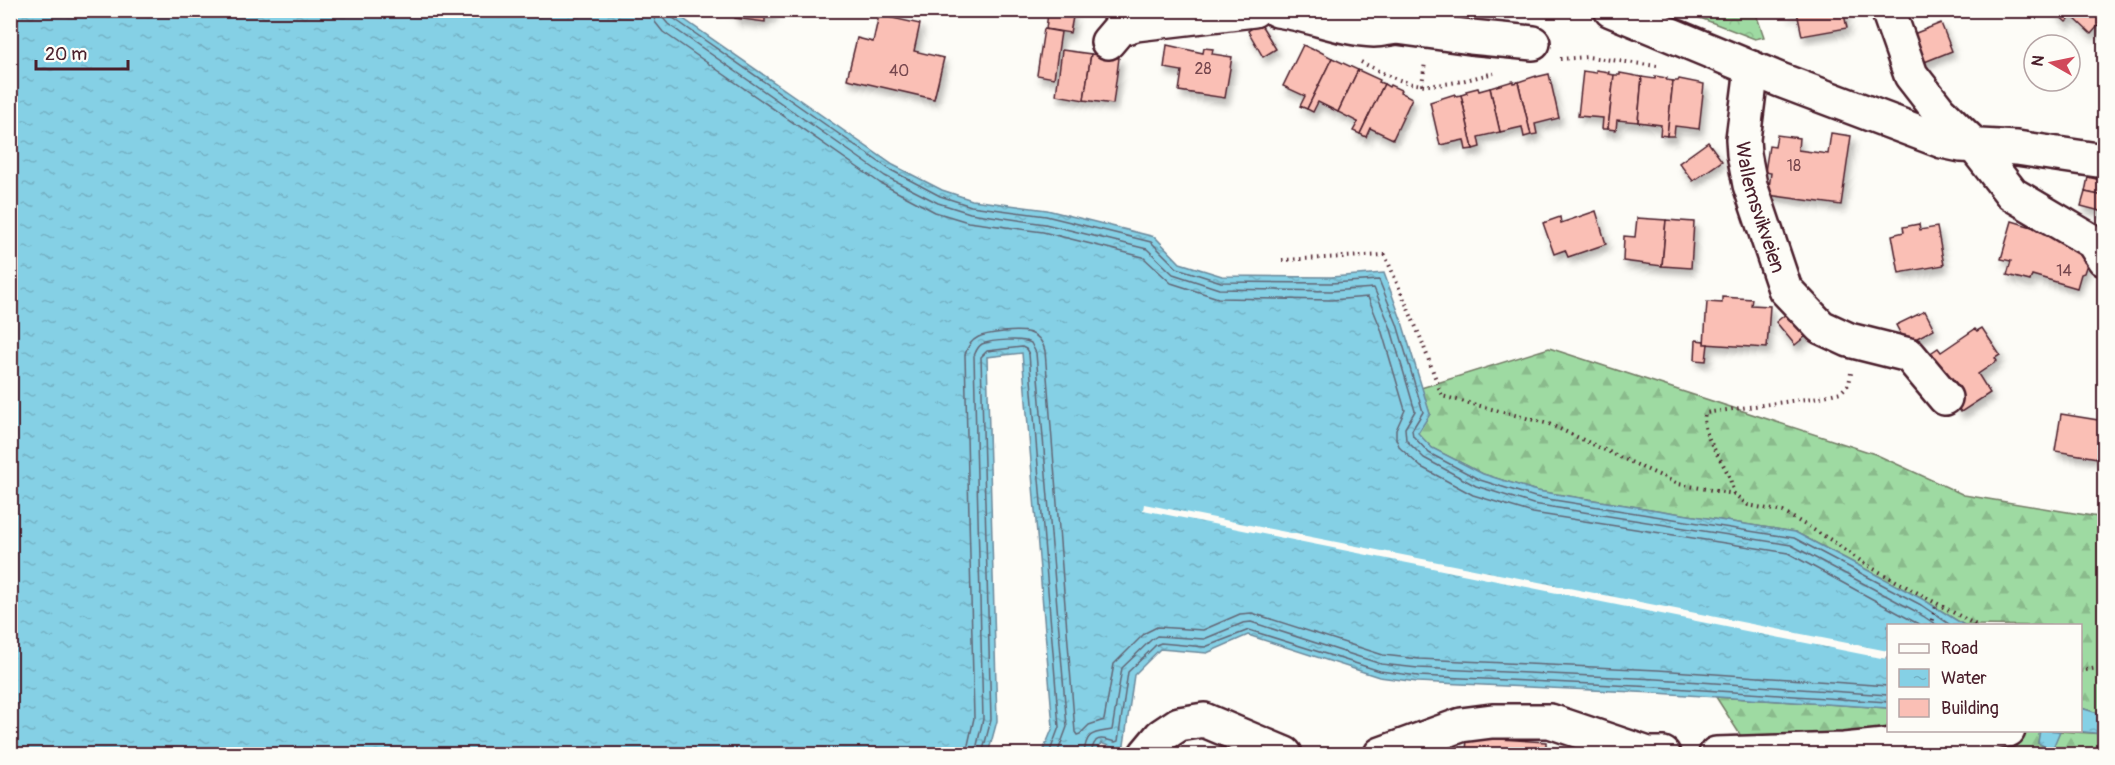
<svg xmlns="http://www.w3.org/2000/svg" width="2115" height="765" viewBox="0 0 2115 765" font-family="Pangolin,sans-serif">
	<defs>
		<pattern id="forest-firs" width="22" height="20" patternUnits="userSpaceOnUse" patternTransform="scale(1.5)"><rect width="22" height="20" fill="#9edaa2"/><path d="M5 1l3.5 6h-7zM16 11l3.5 6h-7z" fill="#8abb8c"/></pattern>
		<pattern id="park-crowns" width="20" height="18" patternUnits="userSpaceOnUse" patternTransform="scale(1.5)"><rect width="20" height="18" fill="#9edaa2"/><path d="M2 6a3 3 0 1 1 6 0M12 15a3 3 0 1 1 6 0" fill="none" stroke="#8abb8c"/></pattern>
		<pattern id="water-ripples" width="26" height="14" patternUnits="userSpaceOnUse" patternTransform="scale(1.5)"><rect width="26" height="14" fill="#85d0e5"/><path d="M2 4q2-2 4 0t4 0M15 11q2-2 4 0t4 0" fill="none" stroke="#74b2c5"/></pattern>
		<filter id="shadow"><feDropShadow dx="3.5" dy="6" stdDeviation="3" flood-color="#0004"/></filter>
	</defs>
	<rect width="100%" height="100%" fill="#fdfcf7"/>
	<filter id="ink" filterUnits="userSpaceOnUse"><feTurbulence type="fractalNoise" baseFrequency=".0167" numOctaves="2"/><feDisplacementMap in="SourceGraphic" scale="12" xChannelSelector="R" yChannelSelector="G"/><feConvolveMatrix kernelMatrix="1 2 1 2 8 2 1 2 1" color-interpolation-filters="sRGB"/></filter>
	<g filter="url(#ink)">
		<g fill="url(#forest-firs)" stroke="#747c66" stroke-width="1.5">
			<path d="M1549 348 1875 454 1964 495 2104 518V715L2081 708 2080 626 1964 625 1924 600 1795 532 1537 491 1483 474 1432 448 1417 433 1430 414 1421 388Z"/>
			<path d="M1716 697 1888 708V730L2040 731 2038 743 2051 750 2060 731 2104 734V754H1744L1741 736Z"/>
		</g>
		<path fill="url(#park-crowns)" stroke="#747c66" stroke-width="1.5" d="M1682 11H1755L1764 37 1755 39Z"/>
		<g fill="url(#water-ripples)" stroke="#6d899b" stroke-width="1.5">
			<path d="M10 11H672L893 165 942 190 972 200 1047 210 1155 237 1180 263 1222 276 1331 277 1384 273 1402 322 1430 414 1418 433 1432 448 1483 474 1537 491 1795 532 1924 600 1964 625 1888 626V708L1656 693 1417 682 1379 677 1248 635 1207 653 1160 649 1134 675 1123 752 1101 743 1096 754H1042L1053 727 1022 353 987 357 997 721 988 754H11Z"/>
			<path d="M2081 708 2104 715V734L2075 731 2080 730Z"/>
			<path d="M2040 730 2060 731 2052 750 2038 743Z"/>
		</g>
		<path fill="#fdfcf7" d="M1144 504 1888 651 1886 659 1143 510Z"/>
		<g fill="none" stroke-linecap="round" stroke-linejoin="round">
			<g stroke="#626675" stroke-width="1.5">
				<path d="M653 10 655 22 663 32 880 183 935 212 968 222 1043 232 1143 257 1171 283 1218 298 1331 300 1368 297 1381 329 1405 410 1396 430V439L1400 448 1421 467 1473 495 1533 513 1788 553 1922 626"/>
				<path d="M662 10 663 18 668 24 885 176 938 203 970 213 1045 224 1147 249 1173 274 1219 289 1331 291 1374 288 1390 326 1415 411 1405 428 1406 440 1424 458 1476 486 1533 504 1791 545 1917 612 1938 626"/>
				<path d="M670 10 673 18 889 169 940 196 971 206 1046 216 1151 242 1177 268 1221 282 1331 283 1379 280 1397 324 1423 412 1412 430 1413 436 1429 453 1480 480 1535 497 1794 538 1921 605 1952 626"/>
				<path d="M966 754 974 718 965 355C970 335 985 334 1003 332 1021 330 1040 329 1045 351L1075 732 1077 735 1080 734 1089 725 1104 720 1114 664 1145 633 1157 627 1203 630 1240 614 1252 613 1383 655 1419 659 1658 670 1888 686"/>
				<path d="M975 754 983 719 974 356C976 351 977 347 982 344 992 340 1023 338 1031 343L1036 353 1067 727 1057 754"/>
				<path d="M982 754 991 720 981 357 987 351 1022 347 1026 349 1029 354 1059 727 1049 754"/>
				<path d="M1084 754C1086 731 1094 733 1112 730L1122 668 1151 640 1157 636 1204 639 1243 623 1251 622 1381 664 1418 668 1657 679 1888 695"/>
				<path d="M1091 754C1094 736 1100 737 1115 742L1118 741 1128 672 1156 645 1161 643 1205 647 1249 630 1380 671 1418 676 1657 687 1888 702"/>
			</g>
		</g>
		<g fill="#fabfb5" stroke="#4a1f2b" stroke-width="1.5" filter="url(#shadow)">
			<path d="M727 10H773L772 17 765 16V22L735 18 736 12Z"/>
			<path d="M1056 10 1071 12V17H1073L1070 33 1046 29 1048 13 1056 14Z"/>
			<path d="M1787 10H1846V14H1844L1847 28 1802 36 1797 12 1787 14Z"/>
			<path d="M2053 10H2104V19L2091 34 2072 16 2066 22Z"/>
			<path d="M879 15 920 24 914 51 944 58 934 99 847 79 857 38 873 42Z"/>
			<path d="M1260 23 1276 49 1263 57 1248 31Z"/>
			<path d="M1941 23 1952 51 1922 63 1911 35Z"/>
			<path d="M1044 29 1061 32 1054 78 1037 75Z"/>
			<path d="M1167 45 1203 53 1204 48 1213 49 1212 54 1232 57 1225 98 1179 91 1182 71 1164 68Z"/>
			<path d="M1303 45 1314 50 1315 49 1332 58 1307 109 1300 106 1305 96 1283 86Z"/>
			<path d="M1062 50 1091 54 1084 100 1056 95Z"/>
			<path d="M1091 54 1119 58 1113 104 1084 100Z"/>
			<path d="M1332 58 1358 70 1338 112 1318 102 1313 112 1307 109Z"/>
			<path d="M1358 70 1380 80 1379 82 1384 84 1360 134 1353 131 1358 122 1338 112Z"/>
			<path d="M1596 70 1609 72 1608 74 1614 75 1608 129H1602L1603 118 1578 116 1583 71 1596 73Z"/>
			<path d="M1620 73 1642 77 1638 122 1617 120 1616 130 1608 129 1614 75H1620Z"/>
			<path d="M1549 74 1559 118 1535 124 1537 134 1531 135 1518 82 1536 76V77Z"/>
			<path d="M1655 76 1667 78 1666 80 1673 81 1667 136 1660 135 1661 125 1638 122 1642 77 1655 79Z"/>
			<path d="M1679 79 1704 84 1699 129 1675 126 1674 136H1667L1673 81H1678Z"/>
			<path d="M1513 81V83L1518 82 1531 135 1524 137 1522 127 1500 132 1490 88Z"/>
			<path d="M1384 84 1389 87 1390 85 1401 90 1400 92 1412 98 1393 139 1370 128 1366 137 1360 134Z"/>
			<path d="M1478 88 1479 91 1490 88 1500 132 1478 137 1480 147 1473 149 1461 95 1467 93 1466 91Z"/>
			<path d="M1455 94V96L1461 95 1473 149 1466 150 1464 140 1440 145 1430 102Z"/>
			<path d="M1831 133 1851 136 1841 205 1768 195 1771 173 1765 172 1769 146 1775 147 1777 135 1799 138 1798 150 1828 154Z"/>
			<path d="M1708 142 1722 161 1693 181 1679 163Z"/>
			<path d="M2088 177 2104 181V196L2085 192Z"/>
			<path d="M2085 192 2104 196V212L2081 206Z"/>
			<path d="M1596 211 1606 244 1568 257 1565 250 1554 254 1543 223 1560 217 1561 223Z"/>
			<path d="M1637 218 1666 220 1662 266 1623 261 1624 236 1635 237Z"/>
			<path d="M1666 220 1694 222 1691 268 1662 266Z"/>
			<path d="M2012 221 2045 231 2044 235 2089 248 2084 262 2087 264 2084 273 2081 274 2077 288 2032 275 2030 281 2007 275 2011 261 2001 259Z"/>
			<path d="M1919 224 1920 230 1937 227 1944 265 1899 273 1892 235 1904 232 1903 227Z"/>
			<path d="M1722 297 1752 299 1751 305 1770 306 1767 348 1704 344 1707 302 1722 303Z"/>
			<path d="M1792 309 1811 332 1795 345 1776 322Z"/>
			<path d="M1925 311 1934 329 1906 344 1896 325Z"/>
			<path d="M1982 328 2000 355 1995 358 1997 361 1978 374 1990 393 1961 412 1927 362 1926 356 1938 348 1941 352 1975 329 1977 331Z"/>
			<path d="M2104 339V364L2099 362Z"/>
			<path d="M1696 340 1704 341V344H1708L1706 361 1695 360Z"/>
			<path d="M2061 414 2104 421V459L2055 451Z"/>
			<path d="M1467 737 1546 742V747L1553 748V754H1466Z"/>
		</g>
		<g fill="none" stroke-linecap="round" stroke-linejoin="round">
			<defs>
				<g id="minor">
					<path d="M1277 10C1310 14 1341 29 1374 30 1381 30 1389 28 1397 27L1402 10"/>
					<path d="M1611 10 1780 80 1942 141 1961 145 2017 148 2104 161"/>
					<path d="M1888 10 1911 75 1939 111 1973 144 2012 194 2093 242 2104 259"/>
					<path d="M1397 27 1471 37 1533 43"/>
					<path d="M1108 42 1119 29 1136 24 1254 10"/>
					<path id="s1" d="M1752 68 1743 139 1744 154 1750 185 1785 289 1821 327 1849 340 1909 355 1945 398"/>
					<path d="M1146 754 1161 736 1179 724 1204 720 1285 754"/>
					<path d="M1381 754 1461 725 1492 721H1550L1648 754H1663"/>
					<path d="M1716 754 1844 750 1976 737 2008 730"/>
				</g>
			</defs>
			<use href="#minor" stroke="#4a1f2b" stroke-width="38"/>
			<g stroke="#4a1f2b" stroke-width="4" stroke-dasharray="1.5 4.5" stroke-linecap="butt">
				<path d="M1560 59 1588 57 1657 66"/>
				<path d="M1361 62C1375 69 1389 77 1403 81 1434 91 1464 80 1494 73"/>
				<path d="M1422 85 1425 62"/>
				<path d="M1282 260 1385 255 1421 339 1442 396 1549 424 1678 484 1734 494 1748 505 1783 512 1831 540 1865 564 1978 626"/>
				<path d="M1734 494C1732 488 1731 481 1729 476 1721 457 1700 434 1705 413L1820 397 1841 392 1849 384 1851 373"/>
				<path d="M1930 626 1937 603"/>
				<path d="M2080 671 2104 667"/>
			</g>
			<use href="#minor" stroke="#fdfcf7" stroke-width="33"/>
		</g>
	</g>
	<g text-anchor="middle" stroke-width="4.5" stroke-linejoin="round" paint-order="stroke">
		<g font-size="16" fill="#76474e">
			<text x="1203" y="74">28</text>
			<text x="899" y="76">40</text>
			<text x="1794" y="171">18</text>
			<text x="2064" y="276">14</text>
		</g>
		<g font-size="20" fill="#4a1f2b" stroke="#fdfcf7">
			<text dy="7" stroke="none"><textPath href="#s1" startOffset="142">Wallemsvikveien</textPath></text>
		</g>
	</g>
	<rect width="2115" height="765" fill="none" stroke="#fdfcf7" stroke-width="36"/>
	<rect x="18" y="18" width="2079" height="729" fill="none" stroke="#4a1f2b" stroke-width="2" filter="url(#ink)"/>
	<rect x="1887" y="624" width="195" height="108" fill="#fdfcf7" stroke="#b5a4a5" stroke-width="1.5"/>
	<rect x="1899" y="644" width="30" height="9" fill="#fdfcf7" stroke="#b5a4a5" stroke-width="1.5"/>
	<text x="1941" y="654" font-size="18" fill="#4a1f2b">Road</text>
	<rect x="1899" y="669" width="30" height="18" fill="url(#water-ripples)" stroke="#b5a4a5" stroke-width="1.5"/>
	<text x="1941" y="684" font-size="18" fill="#4a1f2b">Water</text>
	<rect x="1899" y="699" width="30" height="18" fill="#fabfb5" stroke="#b5a4a5" stroke-width="1.5"/>
	<text x="1941" y="714" font-size="18" fill="#4a1f2b">Building</text>
	<g transform="translate(2052 63) rotate(279)"><circle r="28" fill="#fdfcf7" stroke="#b5a4a5" stroke-width="1.5"/>
	<path d="M0-4.5L10 22L0 15L-10 22Z" fill="#d1495b"/>
	<text y="-9" font-size="16" font-weight="bold" text-anchor="middle" fill="#4a1f2b">N</text>
	</g>
	<path d="M36 60v9h92v-9" fill="none" stroke="#4a1f2b" stroke-width="3"/>
	<text x="45" y="60" font-size="18" fill="#4a1f2b" stroke="#fdfcf7" stroke-width="4.5" paint-order="stroke">20 m</text>
</svg>
